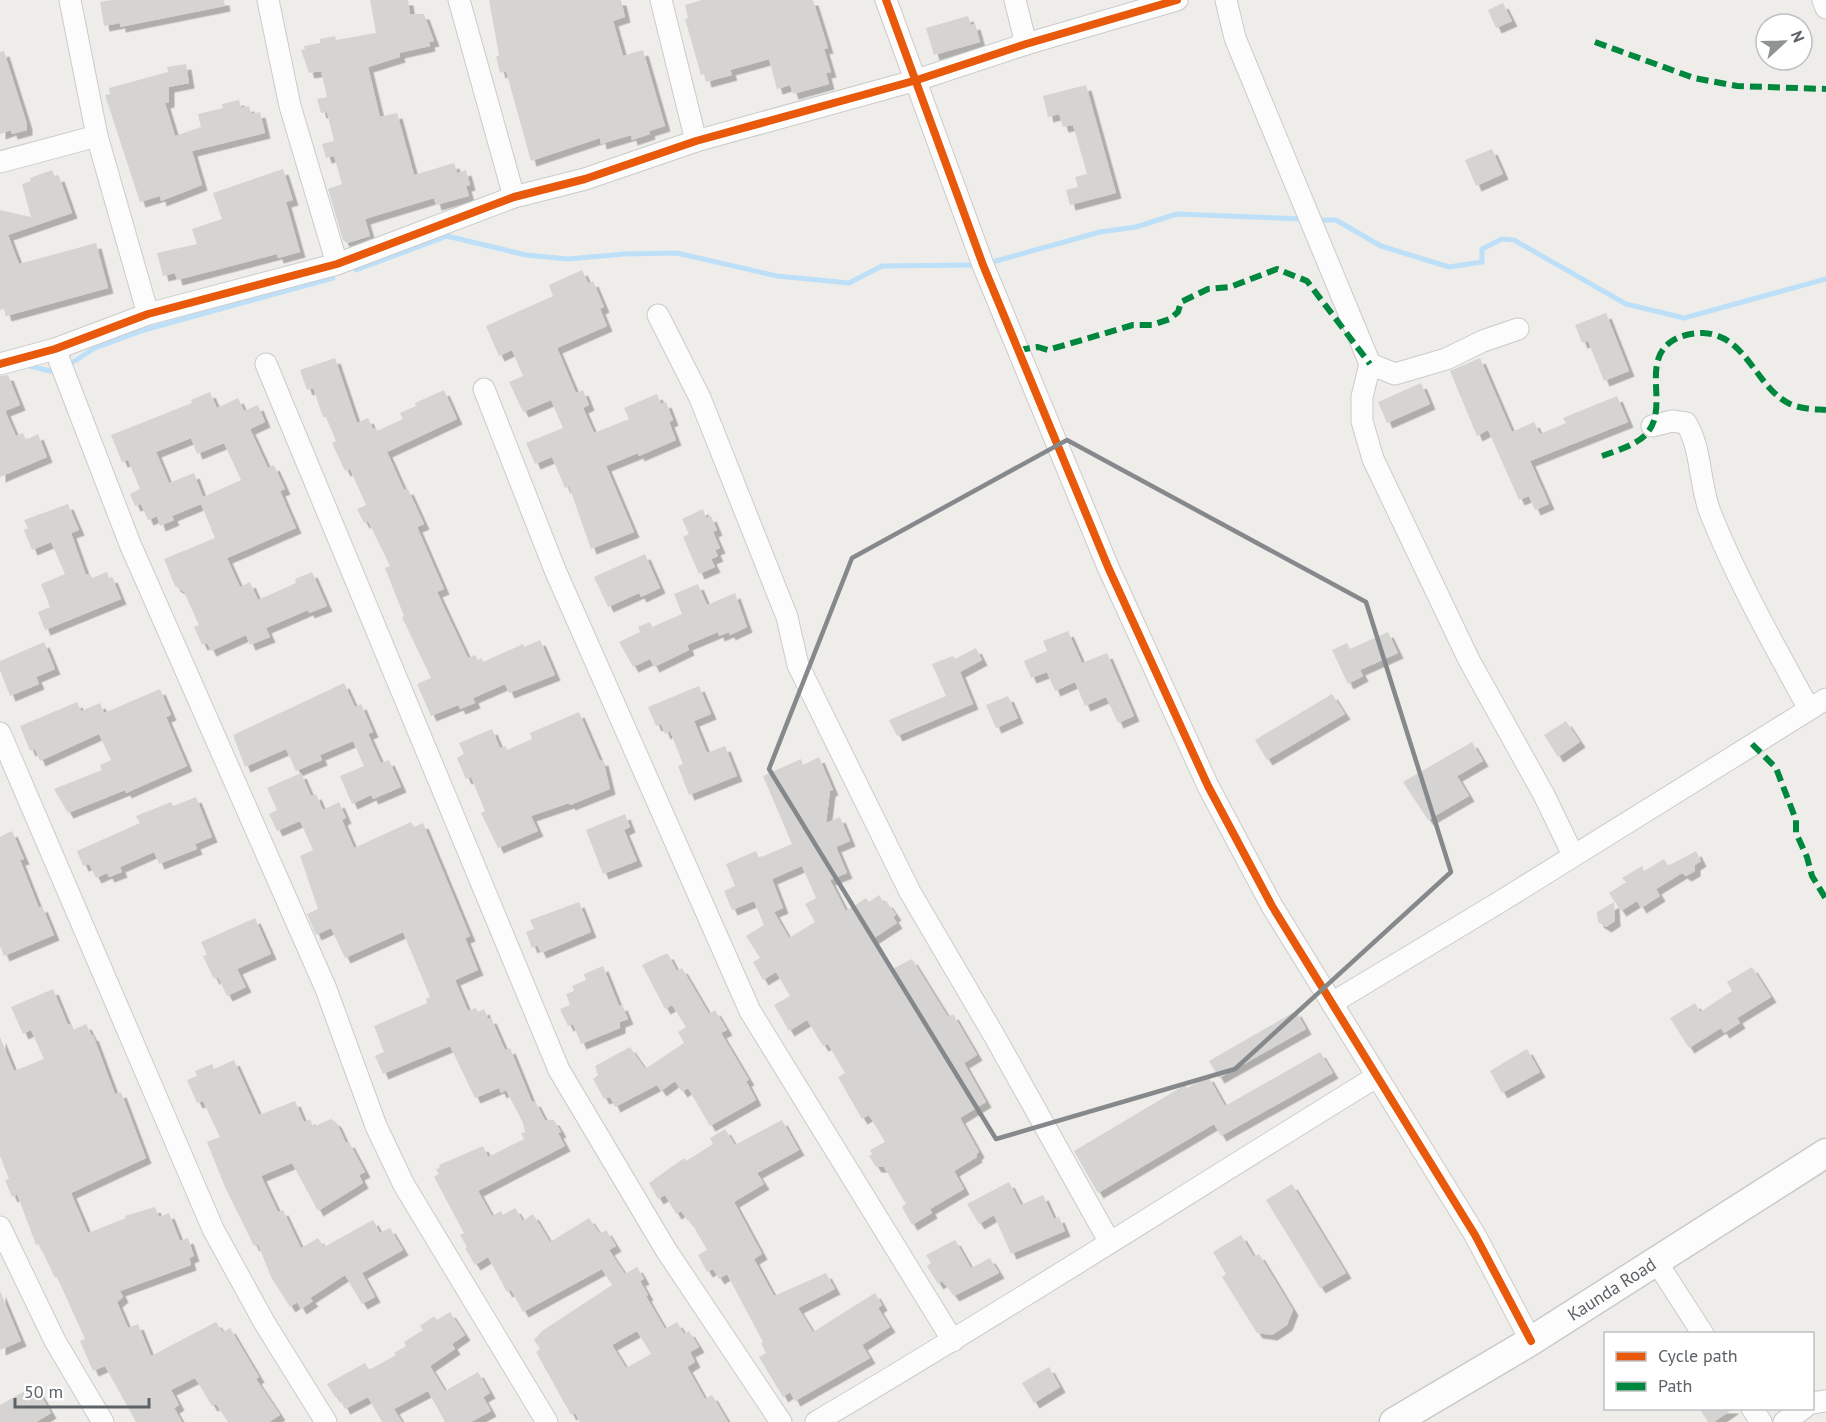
<svg xmlns="http://www.w3.org/2000/svg" width="1826" height="1422" viewBox="0 0 1826 1422" font-family="'PT Sans',sans-serif">
	<defs>
		<filter id="shadow"><feDropShadow dx="5.5" dy="5.5" stdDeviation="0" flood-color="#0004"/></filter>
	</defs>
	<rect width="100%" height="100%" fill="#eeede9"/>
	<g fill="none" stroke-linecap="round" stroke-linejoin="round">
		<g stroke="#bde0f8" stroke-width="5">
			<path d="M1316 220H1336L1381 246 1449 267 1482 262V249L1502 239 1514 240 1626 304 1684 318 1826 279"/>
			<path d="M996 261 1100 232 1136 227 1177 214 1304 219"/>
			<path d="M356 270 447 236 526 255 568 259 624 254 677 253 777 276 849 283 882 266 971 265"/>
			<path d="M73 362 95 348 144 330 333 278"/>
			<path d="M29 366 50 371"/>
		</g>
	</g>
	<g fill="#d5d4d2" fill-rule="evenodd" filter="url(#shadow)">
		<path d="M112 0H224L225 6 120 27V23L104 26 100 2Z"/>
		<path d="M370 0H408L410 14H424L434 41 429 42 430 46 399 53 400 57 368 67 380 117 397 113 414 175 454 163 457 173 466 170 470 185 466 186 469 196 436 205 434 198 365 219 370 236 347 243 343 240 328 189 342 184 334 156 326 158 322 144 334 141 327 112 321 113 317 99 327 97 321 71 309 73 301 50 305 49 304 46 320 43V39L335 36 336 40 376 33Z"/>
		<path d="M489 0H621L625 17 613 21 623 56 643 50 665 126 649 131 650 134 632 140 631 135 601 144 600 138 531 161 506 71 500 73 496 57 499 55Z"/>
		<path d="M702 0H813L828 48 824 49 831 72 826 73 829 84 793 94 790 85 777 89 769 59 730 70 732 75 706 82 704 74 701 75 685 19 688 18 685 5Z"/>
		<path d="M1503 3 1512 21 1496 28 1488 10Z"/>
		<path d="M968 16 971 25 975 24 980 42 934 55 926 28Z"/>
		<path d="M4 51 27 124V130L12 134 11 130 0 134V52Z"/>
		<path d="M186 64 189 83 169 87V102L165 103 175 136 201 127 198 114 223 108 222 104 239 100 241 108 249 106 251 114 260 112 265 133 192 151 202 185 161 201 160 196 140 202 105 95 110 94 109 88 168 72 167 67Z"/>
		<path d="M1086 85 1116 193 1070 205 1066 190 1078 187 1075 177 1087 174 1073 125 1063 127 1059 114 1048 117 1043 96Z"/>
		<path d="M1492 149 1503 174 1476 186 1465 160Z"/>
		<path d="M283 169 293 200 286 202 300 252 278 258 277 254 177 280 175 273 163 276 157 253 197 244 192 229 222 219 213 193Z"/>
		<path d="M52 170 55 177 59 176 72 213 8 235 19 264 96 243 108 288 6 316 4 309 0 310V210L31 217 22 184 31 181 30 178Z"/>
		<path d="M582 270 588 283 593 281 604 307 600 309 607 326 557 348 576 393 583 390 589 405 583 408 594 433 629 419 624 408 657 394 661 404 666 402 673 420 669 422 676 440 639 456 638 453 606 466 634 532 591 549 569 486 565 488 552 457 535 464 526 443 563 428 551 400 523 412 509 382 523 376 512 350 499 356 486 326 553 296 549 285Z"/>
		<path d="M1606 313 1629 371 1604 381 1588 341 1582 343 1575 325Z"/>
		<path d="M335 358 357 423 368 418 373 429 375 428 377 431 403 419 400 413 416 406 415 403 444 390 457 419 387 452 404 490 408 489 424 524 417 527 444 589 437 592 468 658 475 655 478 660 482 658 483 662 523 644 524 647 540 640 555 675 509 693 505 684 473 698 475 703 460 709 458 705 431 716 417 684 431 678 402 617 404 616 385 568 390 566 368 521 364 523 357 509 366 505 350 469 345 471 332 443 336 441 326 417H323L313 388 307 390 300 370Z"/>
		<path d="M1480 358 1512 432 1534 422 1540 434 1566 423 1563 418 1617 396 1628 422 1530 461 1549 504 1535 510 1529 496 1519 500 1488 430 1477 436 1450 371Z"/>
		<path d="M8 375 20 405 5 411 16 436 23 433 26 440 38 434 47 457 0 477V376Z"/>
		<path d="M1421 383 1430 404 1387 423 1378 402Z"/>
		<path d="M210 392 217 408 238 398 244 411 258 405 265 422 250 429 268 468 274 465 285 489 280 491 296 528 227 558 240 587 250 582 258 600 296 583 295 579 312 572 327 606 309 613 308 610 266 628 270 637 250 645 246 635 211 651 207 643 202 645 194 627 199 625 184 592 175 586 164 559 215 538 201 504 172 516 174 520 160 526 157 516 148 520 141 504 135 506 130 494 140 489 128 460 122 462 111 435 192 403 191 400ZM191 438 197 454 224 443 241 480 203 497 194 473 169 483 156 452Z"/>
		<path d="M68 504 79 530 71 533 86 575 90 574 92 578 107 572 109 578 112 577 121 599 45 630 38 612 50 607 41 584 65 574 51 542 32 550 24 530 28 528 24 520Z"/>
		<path d="M703 509 706 518 711 516 717 530 713 532 720 548 715 550 718 556 711 559 715 567 699 574 683 537 689 534 682 519Z"/>
		<path d="M645 554 660 588 641 597 639 593 608 607 594 577Z"/>
		<path d="M698 584 707 605 735 593 747 627 730 635 729 632 719 636 718 632 687 645 689 650 654 667 650 659 633 667 619 642 640 632 638 627 650 622 652 627 682 614 674 594Z"/>
		<path d="M1068 631 1082 663 1107 653 1134 716 1118 723 1106 697 1085 706 1075 682 1055 691 1047 672 1031 678 1024 661 1047 651 1043 641Z"/>
		<path d="M1388 632 1398 653 1360 670 1363 676 1348 684 1332 650 1347 643 1350 649Z"/>
		<path d="M44 642 55 669 36 677 39 684 10 696 0 670V661Z"/>
		<path d="M976 648 982 660 960 672 973 704 897 736 889 720 946 696 932 664 953 656 955 659Z"/>
		<path d="M344 683 355 707 361 704 373 732 368 734 381 763 389 760 401 787 373 799 371 795 352 804 340 776 364 766 353 741 320 755 322 760 296 771 286 749 245 767 233 735Z"/>
		<path d="M699 686 711 714 694 721 707 753 725 746 737 776 689 795 678 766 683 764 670 731 665 734 661 724 656 726 648 707Z"/>
		<path d="M160 689 171 715 166 717 187 766 126 793 125 790 68 813 54 789 102 770 100 765 111 760 99 734 40 761 35 749 30 751 20 726 77 702 81 711 100 703 104 713Z"/>
		<path d="M1332 694 1345 714 1267 760 1255 740Z"/>
		<path d="M1008 696 1018 718 996 728 986 705Z"/>
		<path d="M579 712 600 761 603 760 610 789 570 805 569 803 531 816 538 831 498 848 481 813 485 811 471 777 466 779 457 758 464 754 459 743 492 729 500 748 506 746 507 750 532 739 530 733Z"/>
		<path d="M1566 721 1580 742 1558 757 1544 735Z"/>
		<path d="M1472 742 1483 761 1457 776 1469 796 1428 820 1403 782Z"/>
		<path d="M819 757 833 790 830 791 826 823 840 817 850 841 836 847 847 873 830 880 846 911 866 898 869 902 879 895 884 903 887 902 896 915 893 917 897 923 871 940 890 970 912 959 948 1017 953 1014 977 1055 964 1063 986 1102 960 1118 979 1152 976 1155 977 1157 954 1171 964 1189 930 1209 932 1213 912 1225 902 1207 906 1204 884 1167H876L869 1156 872 1154 870 1150 885 1142 869 1115 862 1119 838 1077 845 1073 828 1044 823 1046 807 1020 789 1031 774 1005 790 996 776 972 763 980 753 962 760 958 746 936 764 925 754 901 732 910 724 891 735 886 726 864 756 851 759 858 792 844 763 776 801 759 803 765ZM802 866 816 898 805 904 815 922 789 938 774 912 783 908 772 879Z"/>
		<path d="M301 773 311 796 316 794 323 810 339 802 346 818 342 820 354 848 411 822 414 827 423 823 470 936 465 938 478 970 455 980 468 1011 476 1008 478 1012 484 1009 488 1019 491 1018 505 1050 510 1048 532 1102 535 1101 545 1120H554L561 1132 558 1133 565 1146 478 1191 492 1216 501 1211 503 1215 515 1208 523 1221 533 1214 550 1242 589 1218 600 1234 606 1230 616 1246 609 1250 625 1274 637 1267 644 1279 640 1281 648 1295 646 1296 665 1329 677 1322 684 1334 689 1331 699 1347 690 1352 695 1362 687 1367 705 1399 712 1395 728 1422H580L575 1413 571 1415 536 1352 540 1349 534 1340 542 1331 612 1285 602 1269 523 1312 511 1290 507 1292 488 1257 475 1265 465 1248 467 1247 460 1235 464 1233 434 1177 439 1174 436 1169 440 1168 439 1165 483 1146 488 1157 524 1139 521 1133 525 1132 523 1123 506 1090 501 1093 499 1088 475 1098 450 1046 383 1074 375 1056 384 1052 374 1026 427 1003 426 999 430 997 403 932 345 958 331 928 316 935 307 914 318 909 300 856 313 850 300 821 277 831 269 814 277 810 267 788ZM637 1331 651 1354 626 1368 612 1345Z"/>
		<path d="M196 797 212 837 195 844 197 849 159 864 154 852 120 867 122 872 109 877 107 873 96 878 89 864 83 866 77 851 140 823 136 816 171 802 173 806Z"/>
		<path d="M625 814 630 827 624 830 637 861 603 874 586 830Z"/>
		<path d="M12 831 24 859 20 860 39 908 42 906 54 935 4 956 0 946V837Z"/>
		<path d="M1696 851 1701 861 1695 865V871L1686 876 1682 873 1656 889 1660 896 1641 908 1637 901 1621 911 1609 893 1626 882 1622 878 1642 866 1644 871 1664 859 1668 866Z"/>
		<path d="M579 902 591 932 541 953 537 945 532 948 526 932 534 929 530 920Z"/>
		<path d="M1614 902 1615 921 1606 927 1598 922 1597 912Z"/>
		<path d="M255 918 271 954 237 969 246 987 227 996 218 977 214 979 203 956 207 955 201 942Z"/>
		<path d="M665 954H668L677 971 682 968 709 1014 715 1010 727 1030 721 1033 749 1080 746 1081 756 1100 710 1126 688 1088 682 1092 675 1081 661 1091 657 1085 615 1107 610 1097 604 1099 593 1079 598 1075 595 1066 630 1047 645 1069 684 1043 678 1032 686 1027 672 1005 665 1009 642 965Z"/>
		<path d="M603 966 619 1006 622 1005 628 1019 620 1022V1028L581 1044 573 1024 568 1026 560 1009 570 1005 566 994 574 991 572 986 586 980 584 974Z"/>
		<path d="M1752 967 1771 997 1737 1018 1740 1023 1724 1033 1721 1028 1689 1048 1670 1018 1695 1003 1700 1012 1732 991 1727 982Z"/>
		<path d="M53 989 68 1025 70 1024 73 1030 86 1024 92 1036 93 1035 115 1094 121 1092 146 1158 71 1193 88 1233 126 1218 125 1216 155 1207 159 1217 169 1213 180 1241 188 1238 194 1256 189 1258 191 1265 120 1291 123 1297 117 1302 128 1328 138 1324 151 1356 216 1322 223 1332 230 1328 259 1377 256 1379 280 1415 269 1422H228L216 1404 212 1406 195 1378 171 1390 179 1405 174 1408 182 1422H136L105 1366 93 1371 80 1341 85 1339 57 1277 55 1278 39 1244 36 1245 17 1194 12 1197 5 1180 9 1179 0 1156V1037L14 1071 44 1059 31 1030 23 1034 11 1007Z"/>
		<path d="M1296 1011 1306 1029 1219 1078 1209 1061Z"/>
		<path d="M1527 1049 1540 1072 1502 1093 1490 1071Z"/>
		<path d="M1320 1052 1333 1073 1221 1136 1214 1124 1098 1193 1074 1151 1185 1085 1187 1088 1208 1076 1225 1106Z"/>
		<path d="M234 1060 259 1115 295 1101 304 1122 310 1119 313 1127 331 1119 336 1122 346 1143 349 1142 365 1172 359 1175 363 1183 318 1211 292 1163 261 1176 278 1212 283 1210 301 1248 318 1238 324 1247 373 1220 380 1233 390 1228 403 1250 362 1273 375 1297 362 1304 345 1275 310 1298 313 1301 301 1309 297 1302 290 1307 271 1277 258 1244 254 1246 225 1187 207 1142 220 1137 218 1133 203 1101 197 1103 187 1080 197 1076 195 1071 212 1064 214 1069Z"/>
		<path d="M782 1120 799 1150 757 1173 764 1184 734 1202 762 1254 754 1259 774 1296 826 1273 835 1289 798 1308 813 1332 875 1293 882 1305 878 1308 890 1327 862 1345 870 1358 795 1401 790 1392 783 1397 759 1357 766 1353 761 1343 763 1342 727 1274 719 1279 713 1269 707 1272 698 1255 707 1250 690 1220 688 1221 681 1211 676 1214 665 1195 658 1199 649 1183 684 1158 686 1161 713 1144 710 1138 725 1129 735 1145Z"/>
		<path d="M1009 1182 1021 1205 1043 1195 1054 1219 1059 1217 1065 1231 1011 1254 994 1215 979 1224 967 1204Z"/>
		<path d="M1292 1184 1346 1273 1320 1288 1266 1200Z"/>
		<path d="M1241 1235 1254 1257 1259 1254 1293 1310 1287 1325 1272 1335 1257 1333 1222 1277 1226 1274 1213 1252Z"/>
		<path d="M955 1240 971 1268 990 1258 999 1273 954 1296 942 1281 938 1284 927 1266 931 1263 926 1255Z"/>
		<path d="M0 1291 21 1341 0 1350Z"/>
		<path d="M450 1312 465 1335 452 1344 455 1349 430 1366 445 1391 478 1372 490 1393 483 1397 491 1411 471 1422H445L428 1391 394 1409 402 1422H382L368 1397 345 1409 338 1396 335 1397 327 1384 365 1363 369 1370 396 1355 394 1353 406 1346 404 1342 423 1330 420 1326 434 1316 437 1320Z"/>
		<path d="M1049 1367 1060 1387 1034 1403 1022 1383Z"/>
		<path d="M35 1385 51 1413 36 1422H0V1405Z"/>
		<path d="M1699 1408H1734L1714 1422H1708Z"/>
	</g>
	<g fill="none" stroke-linecap="round" stroke-linejoin="round">
		<defs>
			<g id="minor">
				<path d="M70 0 97 136 148 314"/>
				<path d="M268 0 290 106 337 264"/>
				<path d="M459 0 514 197"/>
				<path d="M661 0 696 141"/>
				<path d="M886 0 983 265 1108 567 1208 786 1272 906 1475 1235 1531 1341"/>
				<path d="M1015 0 1026 44"/>
				<path d="M1226 0 1235 38 1370 364"/>
				<path d="M1823 0 1826 8"/>
				<path d="M0 162 97 136"/>
				<path d="M658 315 700 398 787 617 798 665 910 892 995 1037 1109 1241"/>
				<path d="M1518 329 1483 341 1446 359 1395 374 1370 364 1362 397V421L1373 459 1469 660 1544 795 1573 855"/>
				<path d="M55 349 130 544 326 989 376 1126 404 1185 547 1422"/>
				<path d="M0 364 55 349 148 314 337 264 514 197 585 179 696 141 917 80 1026 44 1177 0"/>
				<path d="M266 364 559 1070 666 1250 781 1422"/>
				<path d="M484 389 555 570 750 1011 953 1341"/>
				<path d="M1652 426 1672 421 1686 423C1702 449 1699 483 1710 512 1737 580 1774 645 1809 709"/>
				<path d="M0 733 213 1229 264 1322 326 1422"/>
				<path d="M1332 1003 1498 903 1826 699"/>
				<path d="M0 1227 55 1341 103 1422"/>
				<path d="M1656 1261 1703 1334"/>
				<path d="M1812 1403 1826 1401"/>
				<path d="M1752 1408 1761 1422"/>
				<path d="M816 1422C1005 1311 1189 1192 1376 1077"/>
				<path d="M1784 1422 1804 1408"/>
			</g>
			<g id="secondary">
				<path id="s1" d="M1394 1422 1531 1341 1826 1153"/>
			</g>
		</defs>
		<use href="#minor" stroke="#cbcbcb" stroke-width="23"/>
		<use href="#secondary" stroke="#c9cac9" stroke-width="31"/>
		<use href="#minor" stroke="#fcfcfc" stroke-width="21"/>
		<use href="#secondary" stroke="#fcfcfc" stroke-width="28"/>
		<g stroke="#00873e" stroke-width="6" stroke-dasharray="12 6" stroke-linecap="butt">
			<path d="M1595 42 1694 78 1737 86 1826 89"/>
			<path d="M1018 350 1038 347 1048 350 1133 325H1152L1170 319 1178 312 1181 302 1208 289 1230 287 1277 269 1307 281 1370 364"/>
			<path d="M1602 456C1613 452 1626 448 1636 442 1678 418 1636 365 1672 341 1681 335 1693 333 1703 333 1747 335 1755 387 1790 404 1801 409 1814 409 1826 410"/>
			<path d="M1752 744 1776 768 1796 820V833L1807 857 1812 876 1826 899"/>
		</g>
		<defs>
			<g id="cycleway">
				<path d="M886 0 983 265 1108 567 1208 786 1272 906 1475 1235 1531 1341"/>
				<path d="M0 364 55 349 148 314 337 264 514 197 585 179 696 141 917 80 1026 44 1177 0"/>
			</g>
		</defs>
		<use href="#cycleway" stroke="#fff" stroke-width="11"/>
		<use href="#cycleway" stroke="#e8590c" stroke-width="8"/>
	</g>
	<path fill="none" stroke="#86898b" stroke-width="4.5" stroke-linejoin="round" d="M1067 440 1366 602 1451 872 1235 1069 996 1139 769 769 852 558Z"/>
	<g text-anchor="middle" stroke-width="4.5" stroke-linejoin="round" paint-order="stroke">
		<g font-size="18" fill="#5d6267" stroke="#fff">
			<text dy="6" stroke="none"><textPath href="#s1" startOffset="255">Kaunda Road</textPath></text>
		</g>
	</g>
	<rect x="1604" y="1332" width="210" height="78" fill="#ffffff" stroke="#bec0c2" stroke-width="1.5"/>
	<rect x="1616" y="1352" width="30" height="9" fill="#e8590c" stroke="#bec0c2" stroke-width="1.5"/>
	<text x="1658" y="1362" font-size="18" fill="#5d6267">Cycle path</text>
	<rect x="1616" y="1382" width="30" height="9" fill="#00873e" stroke="#bec0c2" stroke-width="1.5"/>
	<text x="1658" y="1392" font-size="18" fill="#5d6267">Path</text>
	<g transform="translate(1784 42) rotate(68)"><circle r="28" fill="#ffffff" stroke="#bec0c2" stroke-width="1.5"/>
	<path d="M0-4.5L10 22L0 15L-10 22Z" fill="#909394"/>
	<text y="-9" font-size="16" font-weight="bold" text-anchor="middle" fill="#5d6267">N</text>
	</g>
	<path d="M15 1398v9h134v-9" fill="none" stroke="#5d6267" stroke-width="3"/>
	<text x="24" y="1398" font-size="18" fill="#5d6267" stroke="#ffffff" stroke-width="4.5" paint-order="stroke">50 m</text>
</svg>
